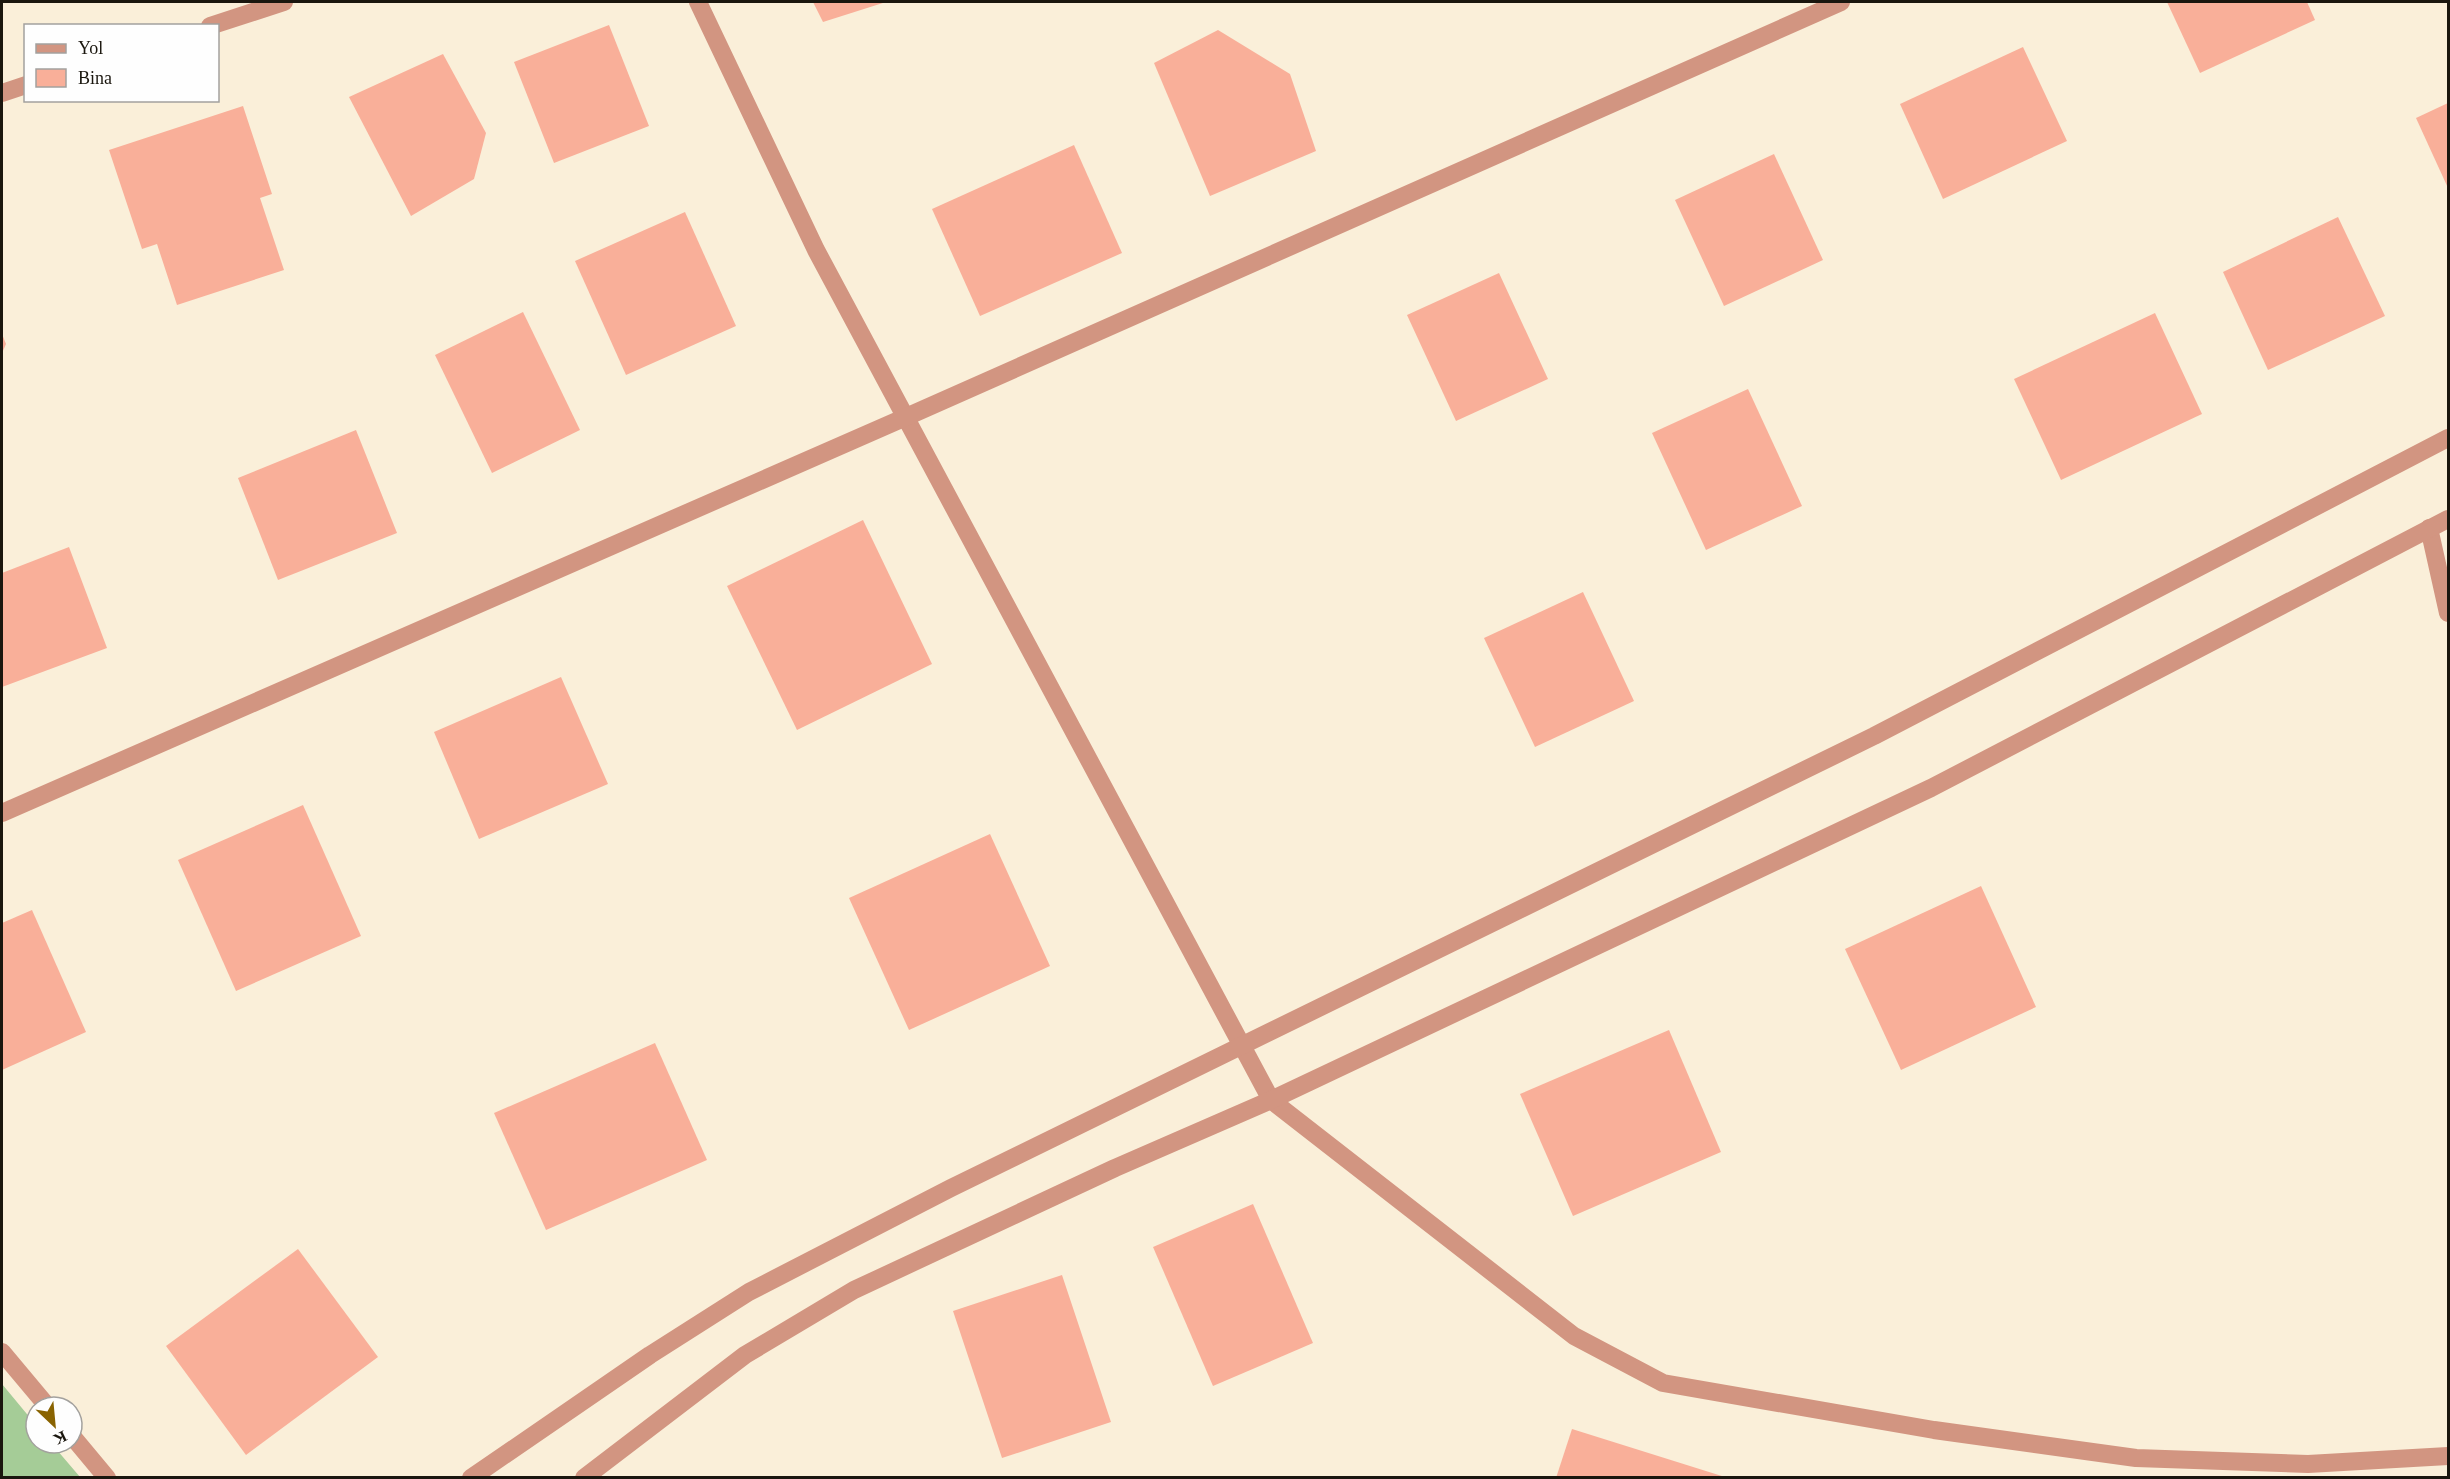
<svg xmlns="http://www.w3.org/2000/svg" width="2450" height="1479" viewBox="0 0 2450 1479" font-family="'Times New Roman',serif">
	<rect width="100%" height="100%" fill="#faefd9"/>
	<path fill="#a5cc97" d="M2 1384 36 1425V1443H51L80 1477H2Z"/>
	<g fill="#f9af99">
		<path d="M813 2H886L823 22Z"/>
		<path d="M2167 2H2307L2315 20 2200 73Z"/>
		<path d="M609 25 649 126 554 163 514 62Z"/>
		<path d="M1218 30 1290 74 1316 151 1210 196 1154 63Z"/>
		<path d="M2023 47 2067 141 1943 199 1900 104Z"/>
		<path d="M443 54 486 133 474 179 411 216 349 97Z"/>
		<path d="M2448 103V188L2416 118Z"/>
		<path d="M243 106 272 194 260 198 284 270 177 305 157 244 142 249 109 150Z"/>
		<path d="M1074 145 1122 253 980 316 932 209Z"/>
		<path d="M1774 154 1823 260 1724 306 1675 200Z"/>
		<path d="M685 212 736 326 626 375 575 261Z"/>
		<path d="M2338 217 2385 316 2268 370 2223 272Z"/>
		<path d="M1499 273 1548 379 1456 421 1407 315Z"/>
		<path d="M523 312 580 430 492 473 435 355Z"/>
		<path d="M2155 313 2202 414 2061 480 2014 379Z"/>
		<path d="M2 334 6 344 2 353Z"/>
		<path d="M1748 389 1802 506 1706 550 1652 433Z"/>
		<path d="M356 430 397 533 278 580 238 478Z"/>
		<path d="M863 520 932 664 797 730 727 586Z"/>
		<path d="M69 547 107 648 2 687V573Z"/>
		<path d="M1583 592 1634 701 1535 747 1484 638Z"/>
		<path d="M561 677 608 784 479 839 434 732Z"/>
		<path d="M303 805 361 936 236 991 178 860Z"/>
		<path d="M990 834 1050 966 909 1030 849 898Z"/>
		<path d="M1981 886 2036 1007 1901 1070 1845 949Z"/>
		<path d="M32 910 86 1032 2 1070V923Z"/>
		<path d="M1669 1030 1721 1152 1573 1216 1520 1094Z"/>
		<path d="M655 1043 707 1160 546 1230 494 1113Z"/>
		<path d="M1253 1204 1313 1343 1213 1386 1153 1247Z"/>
		<path d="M298 1249 378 1357 246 1455 166 1346Z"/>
		<path d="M1062 1275 1111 1422 1002 1458 953 1311Z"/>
		<path d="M1572 1429 1725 1477V1478H1556Z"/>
	</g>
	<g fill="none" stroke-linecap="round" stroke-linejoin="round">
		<g stroke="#d29581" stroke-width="18">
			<path d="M698 2 816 250 1271 1100 1574 1336 1663 1383 1934 1430 2136 1458 2308 1464 2448 1456"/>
			<path d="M210 26 284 2"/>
			<path d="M2 93 26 85"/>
			<path d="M2429 528 2448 613"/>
			<path d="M2 813 906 417 1841 2"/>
			<path d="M2 1352 48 1407"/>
			<path d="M72 1436 107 1478"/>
		</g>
		<g stroke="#d29581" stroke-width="18">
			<path d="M471 1478 650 1355 749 1292 951 1188 1874 736 2448 438"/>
			<path d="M584 1478 745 1355 854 1290 1115 1168 1271 1100 1931 788 2448 519"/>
		</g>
	</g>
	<rect width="2450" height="1479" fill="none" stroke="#1a160e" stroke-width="6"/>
	<rect x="24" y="24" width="195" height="78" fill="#fefefe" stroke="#a3a19e" stroke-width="1.5"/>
	<rect x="36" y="44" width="30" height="9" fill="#d29581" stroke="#a3a19e" stroke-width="1.5"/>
	<text x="78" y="54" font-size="18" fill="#1a160e">Yol</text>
	<rect x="36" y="69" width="30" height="18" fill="#f9af99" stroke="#a3a19e" stroke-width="1.5"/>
	<text x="78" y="84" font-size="18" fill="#1a160e">Bina</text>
	<g transform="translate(54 1425) rotate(154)"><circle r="28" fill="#fefefe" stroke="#a3a19e" stroke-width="1.5"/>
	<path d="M0-4.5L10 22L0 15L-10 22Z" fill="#896301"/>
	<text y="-9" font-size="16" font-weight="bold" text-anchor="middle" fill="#1a160e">K</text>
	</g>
</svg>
